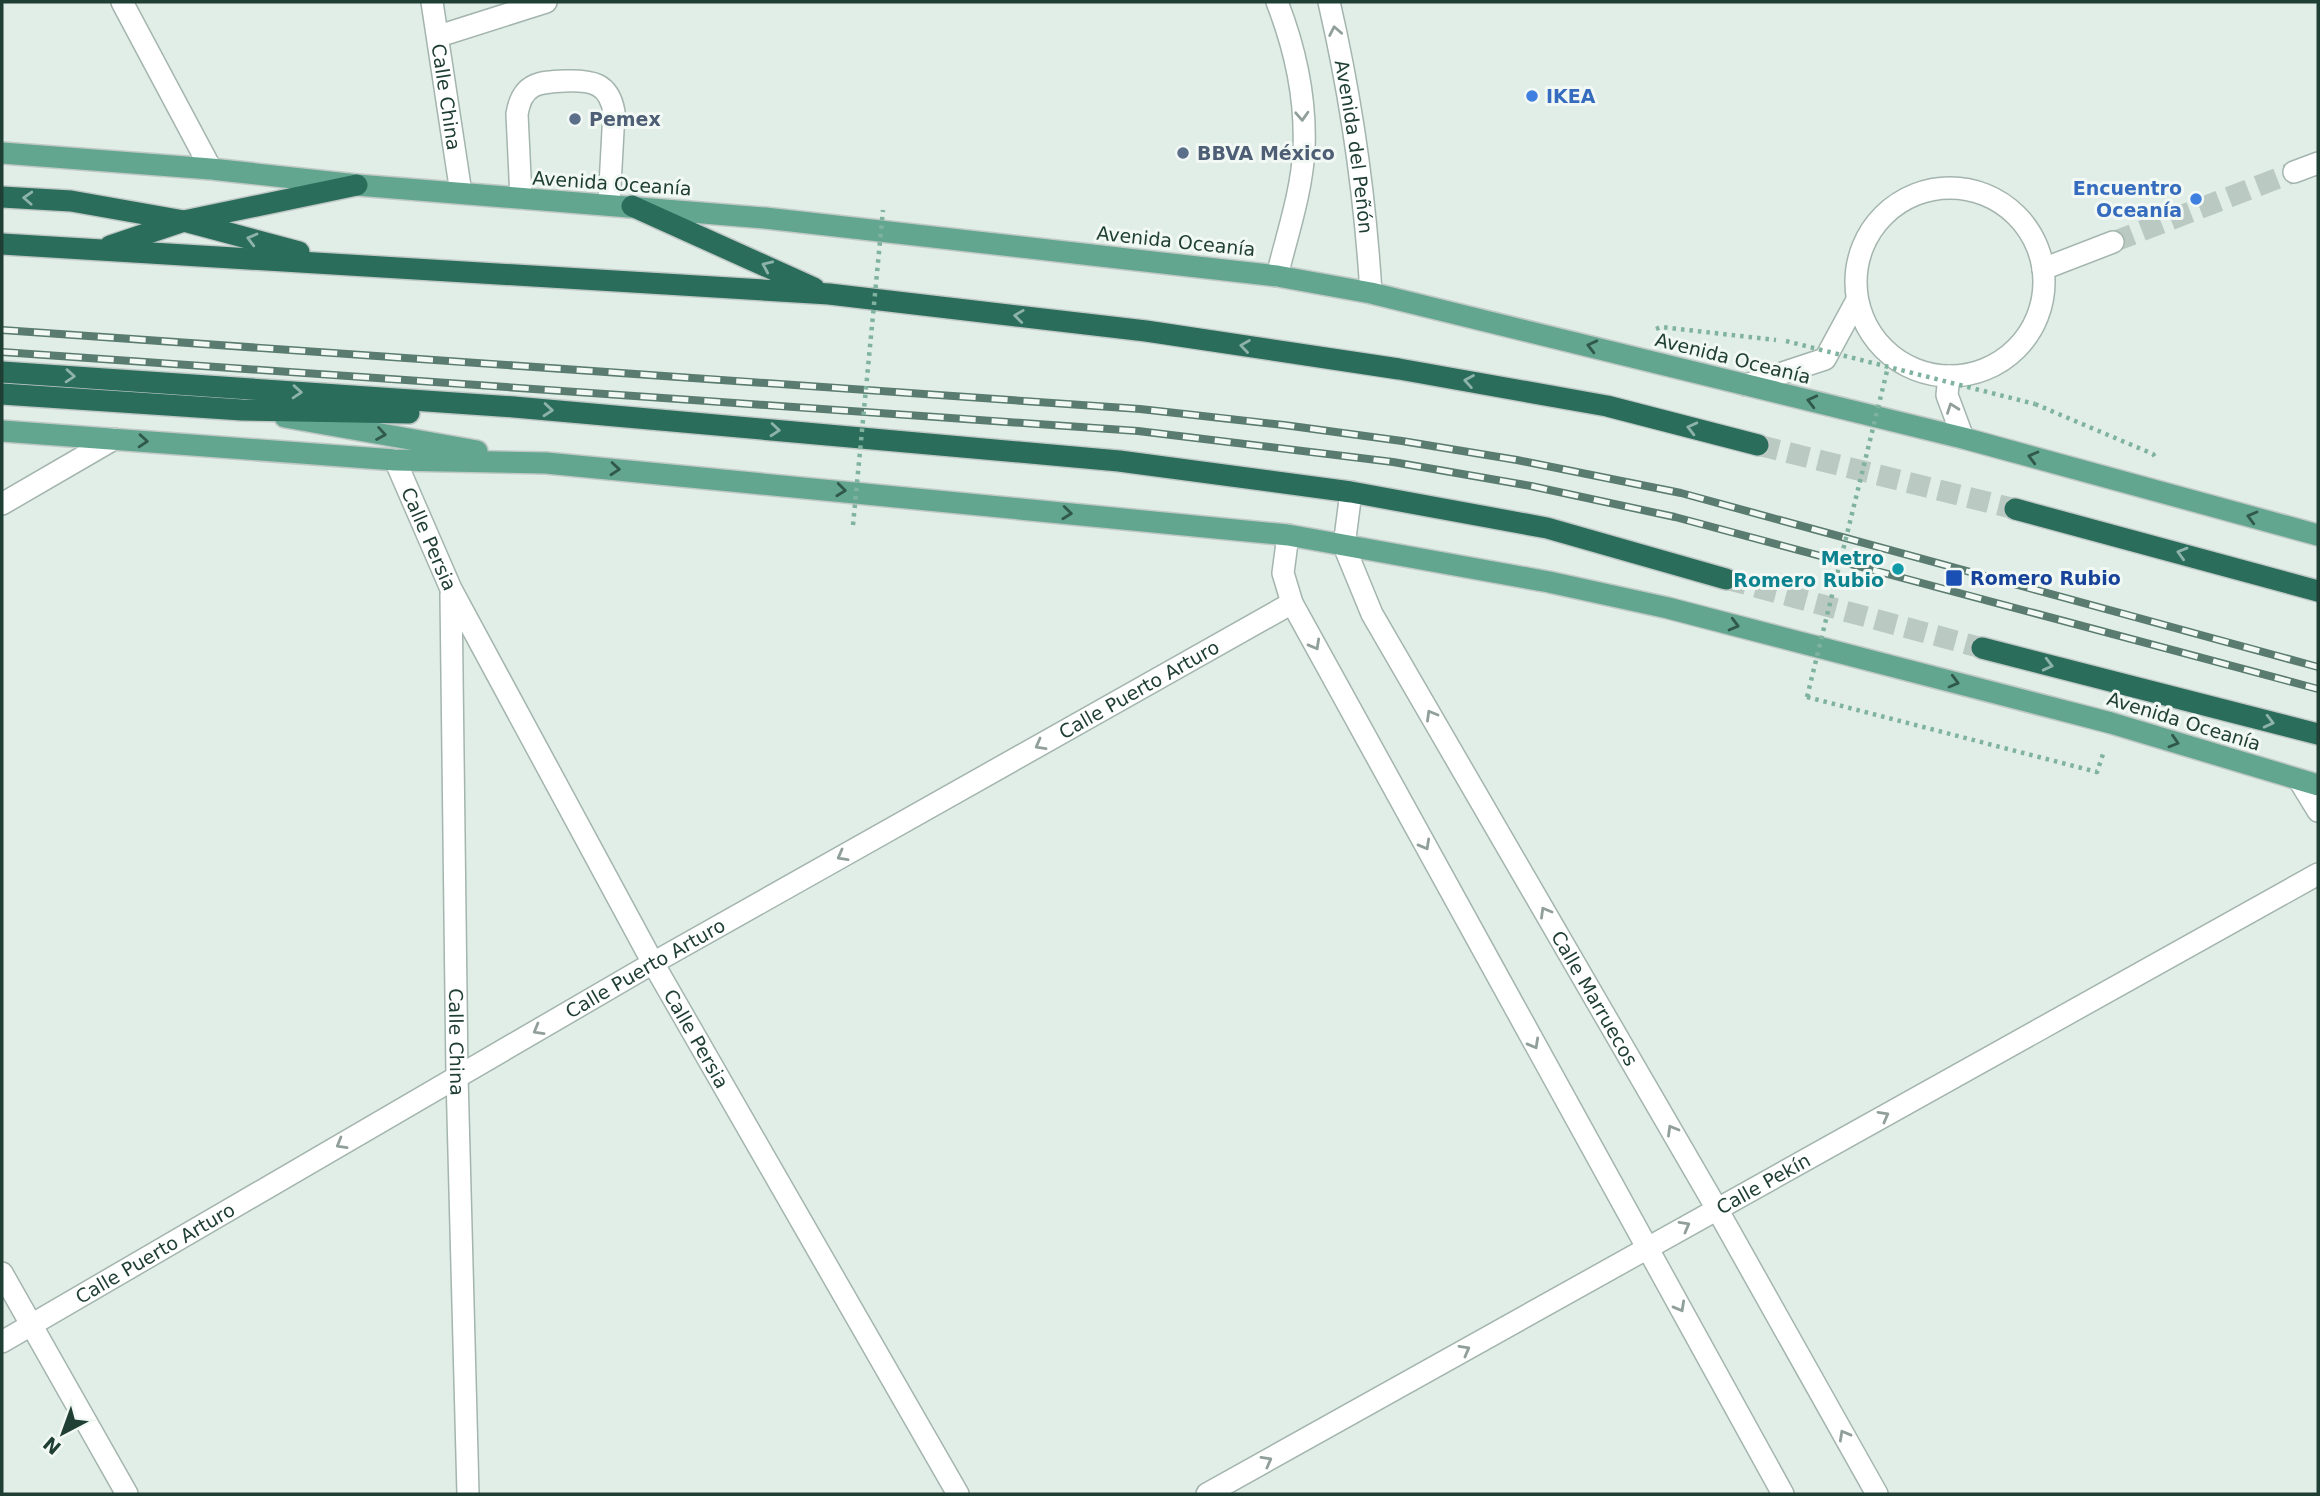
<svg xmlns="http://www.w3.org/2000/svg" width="2320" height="1496" viewBox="0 0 2320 1496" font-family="'DejaVu Sans',sans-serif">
	<rect width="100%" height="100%" fill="#e1ede7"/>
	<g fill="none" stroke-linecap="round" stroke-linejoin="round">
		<path stroke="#bacac3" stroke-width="21" stroke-dasharray="21 10" stroke-linecap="butt" d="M2113 242 2294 172"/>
		<g stroke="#bacac3" stroke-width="21" stroke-dasharray="21 10" stroke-linecap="butt">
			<path d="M1758 445 2015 509"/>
			<path d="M1726 579 1982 648"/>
		</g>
		<defs>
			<g id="minor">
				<path d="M122 2 211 169"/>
				<path id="s1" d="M432 2 461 193"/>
				<path d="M1277 2C1295 48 1306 100 1304 149 1302 191 1287 235 1277 276"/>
				<path id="s2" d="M1329 2C1351 97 1365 195 1371 293"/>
				<path d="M439 36 546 2"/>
				<path d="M2294 172 2318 163"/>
				<circle cx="1950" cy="282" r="94"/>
				<path d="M521 198 517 114C522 83 539 82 565 81 592 80 609 83 614 112L609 204"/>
				<path d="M2043 269 2113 242"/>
				<path d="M1949 376 1947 395 1963 438"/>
				<path d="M1746 385 1825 359 1857 300"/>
				<path id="s3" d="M395 460 451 589 653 963 958 1494"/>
				<path id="s4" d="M1351 492 1344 546 1372 614 1717 1209 1877 1494"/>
				<path d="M2 504 114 439"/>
				<path d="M1288 535 1283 573 1292 603 1783 1494"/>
				<path id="s5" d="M451 594 457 1076 468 1494"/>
				<path d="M2299 780 2318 811"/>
				<path d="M2 1273 127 1494"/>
				<path id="s6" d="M2 1342 653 963 1292 603"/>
				<path id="s7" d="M1207 1494 2318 874"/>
			</g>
			<g id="major">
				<path d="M2 153 211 169 357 185 765 218 1277 276 1371 293 1963 438 2318 535"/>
				<path d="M285 417 477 451"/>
				<path d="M2 431 395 460 546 463 1288 535 1549 582 1668 608 2111 723 2318 785"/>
			</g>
			<g id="highway">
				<path d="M2 197 71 201 184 221 299 252"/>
				<path d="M632 206 814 288"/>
				<path d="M2 244 829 294 1146 331 1399 369 1607 406 1758 445"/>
				<path d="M110 246 184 221 357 185"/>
				<path d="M2 372 514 407 1119 461 1351 492 1547 528 1726 579"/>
				<path d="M2 394 242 410 409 413"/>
				<path d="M2015 509 2318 591"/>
				<path d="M1982 648 2318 734"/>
			</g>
		</defs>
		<use href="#minor" stroke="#a3b5ae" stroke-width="24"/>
		<use href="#major" stroke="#c1c9c6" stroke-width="24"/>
		<use href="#highway" stroke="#c1c9c6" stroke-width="24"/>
		<g stroke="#7fb39f" stroke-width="4.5" stroke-dasharray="3.5 5" stroke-linecap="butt">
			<path d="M1656 329 1661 327 1776 340"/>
			<path d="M2035 404 2153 454 2155 457"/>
			<path d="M1807 697 2097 772 2104 751"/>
		</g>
		<use href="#minor" stroke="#fff" stroke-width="21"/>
		<use href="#major" stroke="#62a690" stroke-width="21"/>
		<use href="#highway" stroke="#2a6d5b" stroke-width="21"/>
		<defs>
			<g id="rail">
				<path d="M2 330 1140 409 1284 425 1402 441 1517 460 1681 493 2318 667"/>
				<path d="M2 352 1138 431 1393 462 1531 486 1675 517 2318 689"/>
			</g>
		</defs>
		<use href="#rail" stroke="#5a7b70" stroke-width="8"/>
		<use href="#rail" stroke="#f2f9f5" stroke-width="5" stroke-dasharray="16" stroke-linecap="butt"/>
		<g stroke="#7fb39f" stroke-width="4.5" stroke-dasharray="3.5 5" stroke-linecap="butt">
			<path d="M1786 341 2035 404"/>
			<path d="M853 525 883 210"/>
			<path d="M1807 697 1888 367"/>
		</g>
	</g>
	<defs><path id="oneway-chevron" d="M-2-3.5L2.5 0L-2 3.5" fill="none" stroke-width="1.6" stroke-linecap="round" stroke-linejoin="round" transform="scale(1.75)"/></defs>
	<g stroke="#909f9a">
		<use href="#oneway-chevron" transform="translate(1335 31) rotate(-101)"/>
		<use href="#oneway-chevron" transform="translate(1302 116) rotate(87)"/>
		<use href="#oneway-chevron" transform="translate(1952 408) rotate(-110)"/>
		<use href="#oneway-chevron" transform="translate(1315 645) rotate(61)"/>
		<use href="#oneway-chevron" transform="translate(1431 715) rotate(-120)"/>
		<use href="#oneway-chevron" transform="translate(1040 745) rotate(151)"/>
		<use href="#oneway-chevron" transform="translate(1425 845) rotate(61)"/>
		<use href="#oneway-chevron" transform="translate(842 856) rotate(151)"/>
		<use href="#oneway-chevron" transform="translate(1545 912) rotate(-120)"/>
		<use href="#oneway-chevron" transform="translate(538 1030) rotate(150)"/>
		<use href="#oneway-chevron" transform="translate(1534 1044) rotate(61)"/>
		<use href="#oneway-chevron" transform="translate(1884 1116) rotate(-29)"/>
		<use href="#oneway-chevron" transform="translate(1672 1130) rotate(-120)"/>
		<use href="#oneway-chevron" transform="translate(341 1144) rotate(150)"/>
		<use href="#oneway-chevron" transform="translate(1685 1226) rotate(-29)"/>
		<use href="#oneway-chevron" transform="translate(1680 1307) rotate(61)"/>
		<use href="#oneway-chevron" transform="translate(1465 1350) rotate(-29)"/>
		<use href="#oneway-chevron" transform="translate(1844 1435) rotate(-119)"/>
		<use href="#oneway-chevron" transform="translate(1267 1461) rotate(-29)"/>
	</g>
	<g stroke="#8eb3a8">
		<use href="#oneway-chevron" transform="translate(28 198) rotate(-177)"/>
		<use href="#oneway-chevron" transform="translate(252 239) rotate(-165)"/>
		<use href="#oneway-chevron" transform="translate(767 266) rotate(-156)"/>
		<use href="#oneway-chevron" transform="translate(1019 316) rotate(-173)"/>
		<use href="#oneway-chevron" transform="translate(1245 346) rotate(-172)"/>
		<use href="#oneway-chevron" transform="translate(70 376) rotate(4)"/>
		<use href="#oneway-chevron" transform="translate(1469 381) rotate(-170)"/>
		<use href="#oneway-chevron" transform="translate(297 392) rotate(4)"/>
		<use href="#oneway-chevron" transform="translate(548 410) rotate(5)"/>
		<use href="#oneway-chevron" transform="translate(1692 428) rotate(-166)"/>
		<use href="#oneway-chevron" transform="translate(775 430) rotate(5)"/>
		<use href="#oneway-chevron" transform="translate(2182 553) rotate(-164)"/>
		<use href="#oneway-chevron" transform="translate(2048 665) rotate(14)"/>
		<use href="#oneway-chevron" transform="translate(2269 722) rotate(14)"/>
	</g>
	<g stroke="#30594b">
		<use href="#oneway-chevron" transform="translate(1592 346) rotate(-166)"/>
		<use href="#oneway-chevron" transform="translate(1812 401) rotate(-166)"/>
		<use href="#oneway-chevron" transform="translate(381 434) rotate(10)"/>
		<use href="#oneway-chevron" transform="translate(143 441) rotate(4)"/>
		<use href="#oneway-chevron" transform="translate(2033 457) rotate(-165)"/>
		<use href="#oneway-chevron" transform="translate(615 469) rotate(5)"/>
		<use href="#oneway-chevron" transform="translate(841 490) rotate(6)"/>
		<use href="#oneway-chevron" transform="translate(1067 513) rotate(6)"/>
		<use href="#oneway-chevron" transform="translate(2252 517) rotate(-165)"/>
		<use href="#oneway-chevron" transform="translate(1734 625) rotate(15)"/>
		<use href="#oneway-chevron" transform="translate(1954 682) rotate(15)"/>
		<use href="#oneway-chevron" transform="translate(2174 742) rotate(17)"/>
	</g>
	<g fill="#3f7fe0" stroke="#f2f9f5" stroke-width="2.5">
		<circle cx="1532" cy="96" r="7"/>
		<circle cx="2196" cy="199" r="7"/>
	</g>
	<g fill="#5c6f8a" stroke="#f2f9f5" stroke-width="2.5">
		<circle cx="575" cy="119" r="7"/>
		<circle cx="1183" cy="153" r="7"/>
	</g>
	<circle fill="#0f9aa8" stroke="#f2f9f5" stroke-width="2.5" cx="1898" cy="569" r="7"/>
	<rect fill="#1a4fb4" stroke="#f2f9f5" stroke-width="2.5" x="1945" y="569" width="18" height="18" rx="3.5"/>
	<g text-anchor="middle" stroke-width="6" stroke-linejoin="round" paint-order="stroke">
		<g font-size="19" font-weight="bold" fill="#366cbe" stroke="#f2f9f5" text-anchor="start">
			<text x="1546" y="103">IKEA</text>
			<text x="2182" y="195" text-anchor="end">Encuentro<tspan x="2182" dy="22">Oceanía</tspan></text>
		</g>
		<g font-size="19" fill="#203f34" stroke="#f2f9f5">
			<text dy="7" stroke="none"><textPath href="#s1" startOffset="96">Calle China</textPath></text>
			<text dy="7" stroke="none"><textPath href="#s2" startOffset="147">Avenida del Peñón</textPath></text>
			<text transform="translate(612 183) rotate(4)" y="7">Avenida Oceanía</text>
			<text transform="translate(1176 241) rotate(6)" y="7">Avenida Oceanía</text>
			<text transform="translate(1733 358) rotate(14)" y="7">Avenida Oceanía</text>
			<text dy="7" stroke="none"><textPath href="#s3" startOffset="86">Calle Persia</textPath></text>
			<text dy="7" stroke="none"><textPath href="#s6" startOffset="1311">Calle Puerto Arturo</textPath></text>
			<text transform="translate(2184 721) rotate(17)" y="7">Avenida Oceanía</text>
			<text dy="7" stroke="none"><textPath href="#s6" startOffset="744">Calle Puerto Arturo</textPath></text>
			<text dy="7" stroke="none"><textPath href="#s4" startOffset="572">Calle Marruecos</textPath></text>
			<text dy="7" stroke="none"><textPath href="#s3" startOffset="653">Calle Persia</textPath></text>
			<text dy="7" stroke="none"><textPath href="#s5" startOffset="448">Calle China</textPath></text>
			<text dy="7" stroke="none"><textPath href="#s7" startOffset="637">Calle Pekín</textPath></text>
			<text dy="7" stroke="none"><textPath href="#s6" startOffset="177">Calle Puerto Arturo</textPath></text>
		</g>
		<g font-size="19" font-weight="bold" fill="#4e5e75" stroke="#f2f9f5" text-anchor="start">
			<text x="589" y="126">Pemex</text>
			<text x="1197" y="160">BBVA México</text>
		</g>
		<g font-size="19" font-weight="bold" fill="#0d838f" stroke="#f2f9f5" text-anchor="end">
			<text x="1884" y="565">Metro<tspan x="1884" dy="22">Romero Rubio</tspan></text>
		</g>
		<g font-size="19" font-weight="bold" fill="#164399" stroke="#f2f9f5" text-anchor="start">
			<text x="1970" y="585">Romero Rubio</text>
		</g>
	</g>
	<rect width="2320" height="1496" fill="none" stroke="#203f34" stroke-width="7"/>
	<g transform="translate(63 1433) rotate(221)" stroke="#f2f9f5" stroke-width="5" paint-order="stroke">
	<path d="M0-5L12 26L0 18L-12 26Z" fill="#203f34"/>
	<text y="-10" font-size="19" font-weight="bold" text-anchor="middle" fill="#203f34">N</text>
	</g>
</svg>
